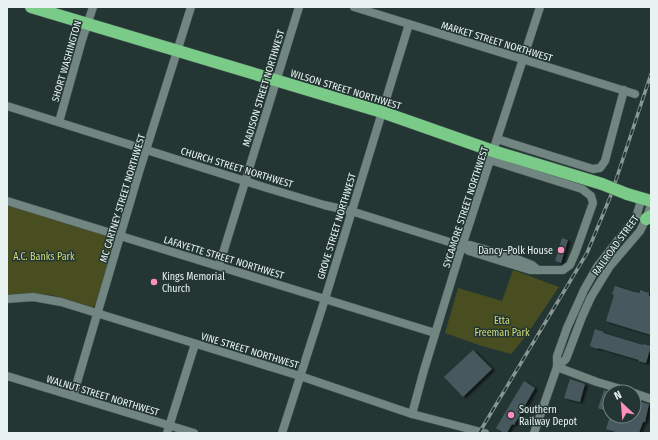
<svg xmlns="http://www.w3.org/2000/svg" width="658" height="440" viewBox="0 0 658 440" font-family="'Fira Sans Condensed',sans-serif">
	<defs>
		<filter id="shadow"><feDropShadow dx="3" dy="1.5" stdDeviation="1" flood-color="#0009"/></filter>
	</defs>
	<rect width="100%" height="100%" fill="#243633"/>
	<g fill="#494e21">
		<path d="M7 205 113 238 115 241 95 305 91 308 52 295 28 293 7 295Z"/>
		<path d="M513 270 559 287 525 337 511 354 479 345 445 333 458 288 502 301Z"/>
	</g>
	<g fill="#47595f" filter="url(#shadow)">
		<path d="M562 238 568 240 561 263 555 261Z"/>
		<path d="M615 286 634 292 640 293V290L649 293V296H651V335L606 321 614 295 612 294Z"/>
		<path d="M595 329 604 332 603 333 643 345V344L651 346 646 363 638 361 639 360 598 348 597 349 590 346Z"/>
		<path d="M473 350 492 369 463 397 444 377Z"/>
		<path d="M570 379 585 384 580 402 564 398Z"/>
		<path d="M524 381 535 388 514 425 512 424 507 433H504L496 428Z"/>
		<path d="M604 390 610 392V413L598 408Z"/>
		<path d="M634 400 649 404 645 422H643L639 433H619L606 429 610 416H634Z"/>
	</g>
	<g fill="none" stroke-linecap="round" stroke-linejoin="round">
		<defs>
			<g id="minor">
				<path d="M354 7 635 94"/>
				<path d="M7 106 267 188 324 205 351 211 462 246 469 251 530 270H563L570 265 576 251 593 203 591 196 582 189 490 160"/>
				<path d="M59 122 82 40 93 7"/>
				<path d="M497 139 593 169 600 168 605 161 624 90"/>
				<path d="M7 201 435 333"/>
				<path d="M462 246 470 245 514 258 532 265 538 270"/>
				<path d="M219 266 299 7"/>
				<path d="M7 299 33 297 61 302 300 376 412 414 485 433"/>
				<path d="M557 367 597 382 631 392"/>
				<path d="M7 376 194 433"/>
				<path d="M634 393 651 399"/>
				<path d="M73 396 139 172 191 7"/>
				<path d="M412 414 424 370 462 246 540 7"/>
				<path d="M167 433 195 344"/>
				<path d="M282 433 325 299 409 24"/>
				<path d="M534 433 557 367V356L567 328 584 290 597 267 636 217 641 201 646 199 651 205 646 219 640 231 610 266 591 297 582 317 566 359 557 367"/>
			</g>
			<g id="highway">
				<path d="M31 7 382 112 493 151 602 184"/>
				<path d="M627 194 651 201"/>
				<path d="M646 219 651 216"/>
			</g>
		</defs>
		<use href="#minor" stroke="#455553" stroke-width="9"/>
		<use href="#highway" stroke="#455553" stroke-width="13"/>
		<use href="#minor" stroke="#718581" stroke-width="8"/>
		<use href="#highway" stroke="#7acb88" stroke-width="12"/>
		<defs>
			<path id="rail" d="M479 433 587 253 611 195 651 74"/>
		</defs>
		<use href="#rail" stroke="#899794" stroke-width="3.5"/>
		<use href="#rail" stroke="#243633" stroke-width="2" stroke-dasharray="6" stroke-linecap="butt"/>
		<defs>
			<path id="highway-bridge" d="M602 184 627 194"/>
		</defs>
		<use href="#highway-bridge" stroke="#455553" stroke-width="13" stroke-linecap="butt"/>
		<use href="#highway-bridge" stroke="#7acb88" stroke-width="12"/>
	</g>
	<g fill="#fe8ebb" stroke="#243633" stroke-width="1.5">
		<circle cx="561" cy="250" r="4"/>
		<circle cx="154" cy="282" r="4"/>
		<circle cx="511" cy="415" r="4"/>
	</g>
	<g text-anchor="middle" stroke-width="3" stroke-linejoin="round" paint-order="stroke">
		<g font-size="10" fill="#e8f3f1" stroke="#243633">
			<text transform="translate(497 41) rotate(17)" y="4">MARKET STREET NORTHWEST</text>
			<text transform="translate(66 61) rotate(-74)" y="4">SHORT WASHINGTON</text>
			<text transform="translate(263 88) rotate(-73)" y="4">MADISON STREET NORTHWEST</text>
			<text transform="translate(346 89) rotate(17)" y="4">WILSON STREET NORTHWEST</text>
			<text transform="translate(237 167) rotate(17)" y="4">CHURCH STREET NORTHWEST</text>
			<text transform="translate(122 198) rotate(-73)" y="4">MC CARTNEY STREET NORTHWEST</text>
			<text transform="translate(465 207) rotate(-72)" y="4">SYCAMORE STREET NORTHWEST</text>
			<text transform="translate(336 226) rotate(-73)" y="4">GROVE STREET NORTHWEST</text>
			<text transform="translate(615 245) rotate(-54)" y="4">RAILROAD STREET</text>
			<text transform="translate(224 257) rotate(17)" y="4">LAFAYETTE STREET NORTHWEST</text>
			<text transform="translate(250 350) rotate(17)" y="4">VINE STREET NORTHWEST</text>
			<text transform="translate(103 395) rotate(17)" y="4">WALNUT STREET NORTHWEST</text>
		</g>
		<g font-size="10" fill="#e8f3f1" stroke="#243633" text-anchor="start">
			<text x="553" y="254" text-anchor="end">Dancy–Polk House</text>
			<text x="162" y="280">Kings Memorial<tspan x="162" dy="12">Church</tspan></text>
			<text x="519" y="413">Southern<tspan x="519" dy="12">Railway Depot</tspan></text>
		</g>
		<g font-size="10" fill="#d1dc75" stroke="#243633">
			<text x="44" y="260">A.C. Banks Park</text>
			<text x="502" y="324">Etta<tspan x="502" dy="12">Freeman Park</tspan></text>
		</g>
	</g>
	<rect width="658" height="440" fill="none" stroke="#e8f3f1" stroke-width="16"/>
	<g transform="translate(622 404) rotate(334)"><circle r="19" fill="#243633" stroke="#72827f"/>
	<path d="M0-3L7 15L0 10L-7 15Z" fill="#fe8ebb"/>
	<text y="-6" font-size="11" font-weight="bold" text-anchor="middle" fill="#e8f3f1">N</text>
	</g>
</svg>
